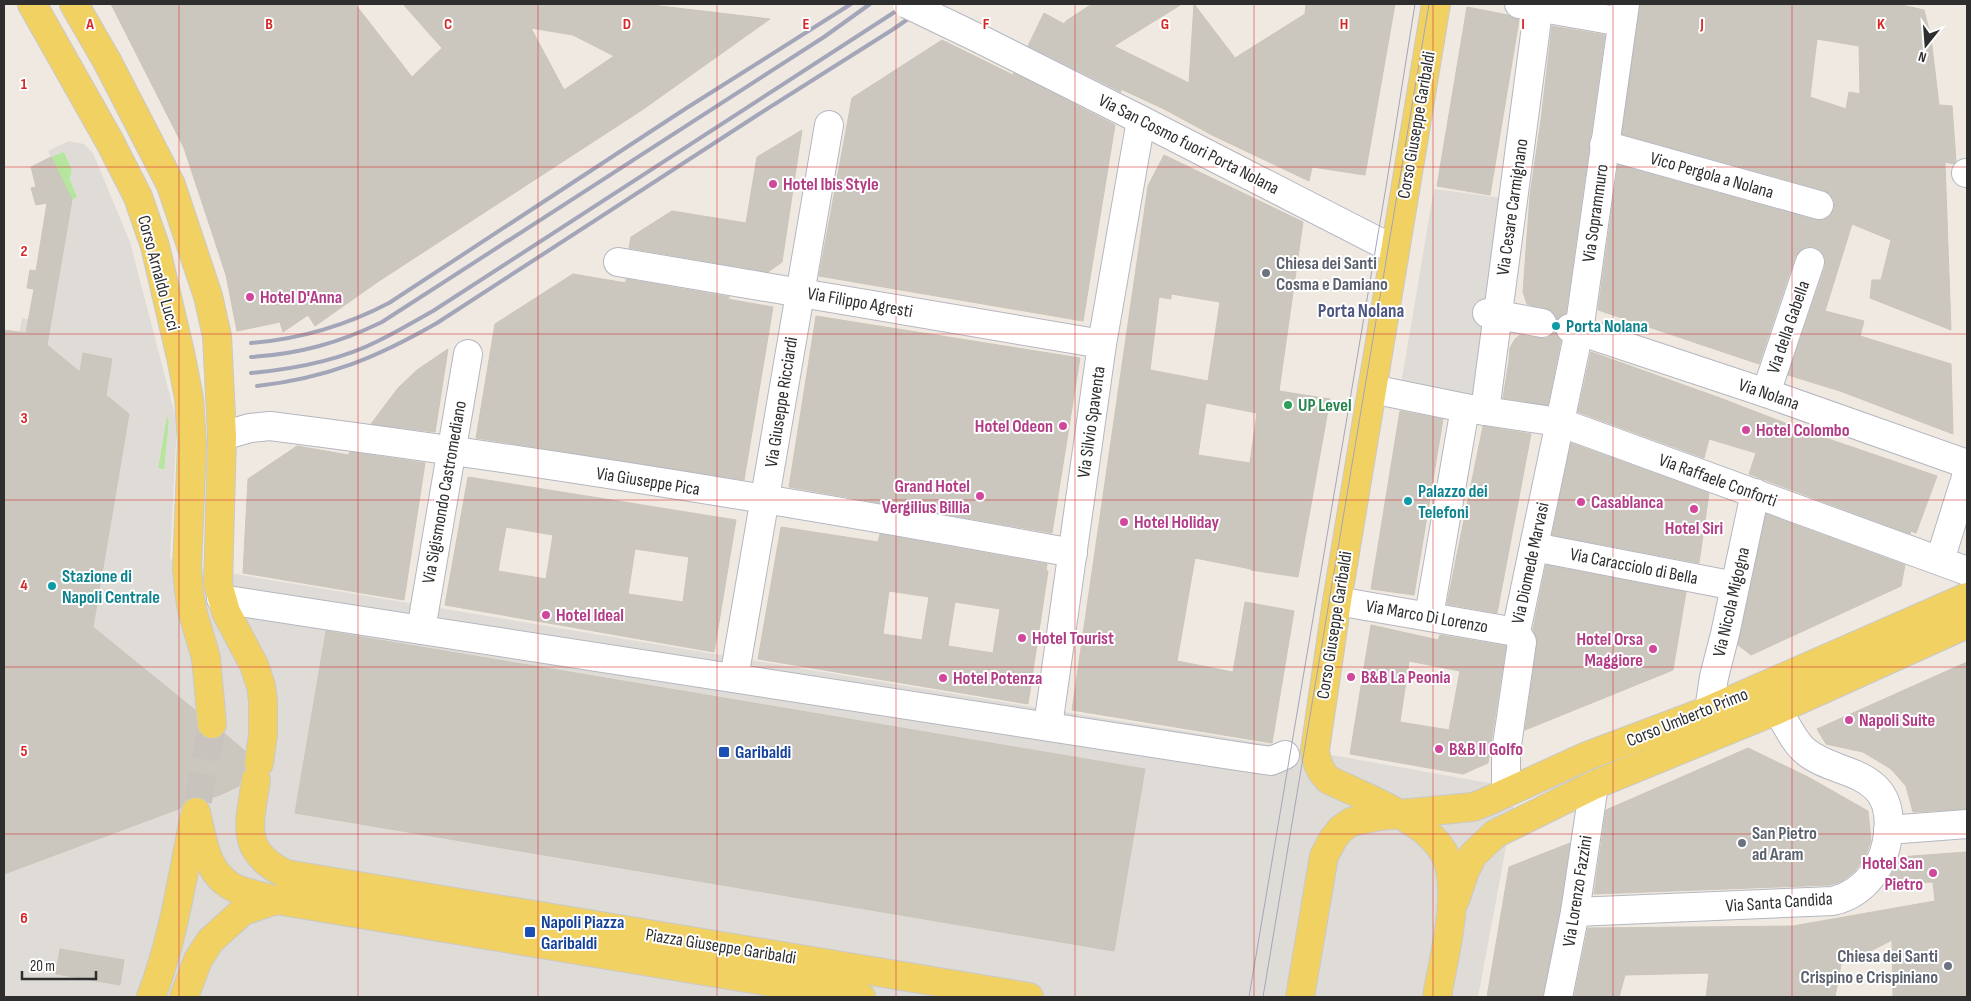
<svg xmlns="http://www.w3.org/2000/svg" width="1971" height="1001" viewBox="0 0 1971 1001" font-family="'Sofia Sans Condensed',sans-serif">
	<rect width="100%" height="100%" fill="#efe9e1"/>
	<g fill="#b6e59e">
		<path d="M64 151 72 170 70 179 77 197 72 200 51 157Z"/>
		<path d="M167 414 169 421 165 470 158 468Z"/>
	</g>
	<g fill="#dfdcd8" fill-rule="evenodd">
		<path d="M69 141 84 144 93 153 130 242 174 411 177 423 170 559 229 573 1051 710 1287 747 1517 788 1478 997H4V874L141 822 164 686 93 627 129 414 106 395 112 359 83 353 80 372 17 346 22 318 50 324 72 200 77 197 70 179 72 170 64 152 51 157 48 151ZM167 415 169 421 164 470 158 468Z"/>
		<path d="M1434 189 1502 198 1476 397 1401 384Z"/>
	</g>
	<g fill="#cbc7bf" stroke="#cbc5ba" fill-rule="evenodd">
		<path d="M111 4H355L412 77 442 48 403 4H643L770 19 642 110 379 281 315 326 308 315 283 332 280 322 237 331 226 275 184 148ZM531 28 573 35 614 56 564 90Z"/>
		<path d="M1092 4H1182L1114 46 1189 83 1194 4 1235 58 1305 14 1306 4H1395L1365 175 1312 167 1309 181 1212 135 1164 109 1121 89V92L1028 46 1044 13 1064 24 1066 21Z"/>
		<path d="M1640 4H1897L1924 10 1931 38 1939 105 1952 106 1956 162 1954 164 1945 162 1951 330 1870 298 1872 280H1881L1891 240 1852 224 1825 311 1864 321 1860 336 1951 364 1953 434 1840 391 1788 375 1825 267V258L1821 251 1815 247H1806L1799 251 1795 257 1759 364 1598 310 1618 165 1815 220H1822L1830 216 1834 209V201L1830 194 1823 190 1622 134ZM1817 39 1859 46 1860 94 1849 92 1846 109 1810 97Z"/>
		<path d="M1467 7 1508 15 1519 20 1490 195 1437 186Z"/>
		<path d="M1552 26 1605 35 1566 313 1557 320 1552 311 1527 304 1523 292 1530 195 1541 120Z"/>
		<path d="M942 40 1013 75 1014 73 1115 125 1083 321 819 276 852 98Z"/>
		<path d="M802 130 782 262 768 272 629 248 631 237 672 211 746 223 757 157Z"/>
		<path d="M1164 155 1303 222 1279 391 1330 399 1298 577 1251 570V569L1195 558 1177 661 1233 672 1245 602 1294 611 1272 743 1072 710 1148 186ZM1171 294 1220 302 1208 381 1150 370 1159 297 1171 299ZM1206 403 1257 413 1250 463 1198 455Z"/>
		<path d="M51 157 72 200 47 345 80 372 83 353 112 359 106 395 129 414 93 627 195 710 197 726 199 733 205 738 214 739 224 733 245 751V769L241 777 239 786 220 795 204 799 200 797H192L185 801 181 808 4 874V330L26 333 34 289 27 288 30 270 36 271 47 203 36 205 31 188 36 187 31 167Z"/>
		<path d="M573 274 626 283V279L730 297 727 299 773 307 744 480 476 438 495 324Z"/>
		<path d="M816 316 1080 358 1052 533 789 487Z"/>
		<path d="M1555 331 1561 340 1548 405 1503 398 1509 361 1510 348 1515 339 1520 335 1539 338H1547Z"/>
		<path d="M448 349 435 432 371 424 398 388 417 370Z"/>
		<path d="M1591 352 1720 398 1811 433 1937 476 1916 533 1911 531 1910 534 1749 474 1756 453 1709 439 1704 458 1578 412Z"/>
		<path d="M1400 411 1443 419 1414 595 1371 589Z"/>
		<path d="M1483 426 1531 434 1497 613 1447 604Z"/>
		<path d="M1571 443 1709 493 1699 563 1552 535Z"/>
		<path d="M297 446 348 455 350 452 425 463 404 600 243 573 248 479Z"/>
		<path d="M468 477 736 520 714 652 445 605ZM506 527 553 535 546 579 498 571ZM635 549 689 557 683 602 628 594Z"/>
		<path d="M1766 514 1905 565 1901 586 1751 655 1738 645Z"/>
		<path d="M781 527 878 542 880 534 1047 564 1046 570 1048 571 1028 704 758 659ZM889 591 929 597 922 640 883 634ZM955 602 1000 609 993 653 948 646Z"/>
		<path d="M1546 565 1686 592 1673 670 1525 730 1537 644 1533 629Z"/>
		<path d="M1371 625 1438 640 1440 635 1506 646 1488 763 1463 774 1350 754ZM1409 661 1460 671 1449 730 1400 722Z"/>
		<path d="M326 631 1145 769 1114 951 295 813Z"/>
		<path d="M1967 662V809L1913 812 1906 786 1891 769 1863 752 1826 744 1817 729Z"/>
		<path d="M1748 748 1808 777 1868 811 1871 841 1865 858 1854 872 1843 881 1830 885 1594 894 1606 810Z"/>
		<path d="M1570 843 1560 909 1543 997H1487L1509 867Z"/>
		<path d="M1967 852V997H1893L1892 940 1861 956 1842 959 1835 997H1706L1709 973 1625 975 1619 997H1574L1588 928 1793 926 1935 901 1933 882 1887 884 1899 857Z"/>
		<path d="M60 949 124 960 120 985 56 974Z"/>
	</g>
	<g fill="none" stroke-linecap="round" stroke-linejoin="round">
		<path stroke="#c8c4bd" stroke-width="28" stroke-dasharray="28 14" stroke-linecap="butt" d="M198 801 212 724"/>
		<defs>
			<g id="minor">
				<path d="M1519 4 1622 22"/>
				<path d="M982 40 1141 120 1383 244 1395 246"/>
				<path d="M1604 145 1819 205"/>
				<path d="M1966 173H1967"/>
				<path d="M618 262 1102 344"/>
				<path d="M1487 313 1542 323"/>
				<path d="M1570 328 1766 393 1967 464"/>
				<path d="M1372 389 1465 408 1559 422 1967 571"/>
				<path d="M1766 393 1810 262"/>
				<path d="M1485 411 1539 4"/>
				<path d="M222 436 250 428 270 426C538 460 806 504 1073 553"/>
				<path d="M1534 547 1735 586"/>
				<path d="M1940 560 1967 474"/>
				<path d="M221 599 1250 758 1271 761 1285 755"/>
				<path d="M1337 601 1516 632"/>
				<path d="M1429 616 1465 408"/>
				<path d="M421 630 468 354"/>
				<path d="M734 678 829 125"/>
				<path d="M1709 710 1714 677 1725 634 1755 493"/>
				<path d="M1048 726 1102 344 1141 120"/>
				<path d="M1506 792V752L1522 642 1516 632 1579 331 1625 4"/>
				<path d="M1888 830 1967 824"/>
				<path d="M1575 912 1833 901C1849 897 1863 888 1873 874 1889 853 1897 809 1876 788 1857 769 1826 769 1805 751 1794 742 1786 723 1777 710"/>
				<path d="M1558 997 1575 912 1594 785"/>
			</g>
			<g id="major">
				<path d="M32 4 110 142 138 197 155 246 181 357 189 398 192 443 187 569 189 591 192 610 206 658 212 724"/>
				<path d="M74 4 107 61 171 185 208 296 217 336 222 436 218 584 226 612 254 665 261 686 263 701V735L259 763"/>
				<path d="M1436 4 1337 601 1315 750C1316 762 1320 772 1329 780 1361 795 1396 809 1424 830 1432 837 1442 848 1446 857 1462 893 1443 959 1437 997"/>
				<path d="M256 780C250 823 238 851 286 874L1029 997"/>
				<path d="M196 812C203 842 206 877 239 890 251 894 264 897 276 900L861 997"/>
				<path d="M1455 900 1465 871 1473 855 1495 834 1594 785 1777 710 1967 624"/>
				<path d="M151 997C173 941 182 879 194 819"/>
				<path d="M184 997 198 960 210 941 243 911 276 900"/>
				<path d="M1300 997 1324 856 1333 839 1341 829 1351 822 1379 816 1473 807 1486 802 1587 756 1709 710 1967 597"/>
			</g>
		</defs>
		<use href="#minor" stroke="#b4b7c1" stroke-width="30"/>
		<use href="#major" stroke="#c9c9c9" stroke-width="30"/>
		<use href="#minor" stroke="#fff" stroke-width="28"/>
		<use href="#major" stroke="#f2d163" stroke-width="28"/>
		<g stroke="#a3a6b8" stroke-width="1">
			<path d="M1249 997 1386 187 1415 4"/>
			<path d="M1263 997 1429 4"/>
		</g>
		<g stroke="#a3a6b8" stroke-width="4">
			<path d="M251 343C301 339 345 326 389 303L685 109 851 4"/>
			<path d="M251 357C299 354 339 343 382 322L824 37 870 4"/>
			<path d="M251 373C294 369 339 361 378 341 397 332 415 321 433 311L907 4"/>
			<path d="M257 386C327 378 376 358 437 323L756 116 892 30 930 4"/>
		</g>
		<defs>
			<path id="minor-bridge" d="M907 4 982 40"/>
		</defs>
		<use href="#minor-bridge" stroke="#b4b7c1" stroke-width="30" stroke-linecap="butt"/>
		<use href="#minor-bridge" stroke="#fff" stroke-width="28"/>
	</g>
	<path fill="none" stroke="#d62828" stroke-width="1" stroke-opacity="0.55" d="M179 4V997M358 4V997M538 4V997M717 4V997M896 4V997M1075 4V997M1254 4V997M1433 4V997M1613 4V997M1792 4V997M4 167H1967M4 334H1967M4 500H1967M4 667H1967M4 834H1967"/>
	<g fill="#d1479c" stroke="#fff" stroke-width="2">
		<circle cx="773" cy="184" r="5"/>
		<circle cx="250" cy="297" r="5"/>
		<circle cx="1063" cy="426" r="5"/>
		<circle cx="1746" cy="430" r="5"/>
		<circle cx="980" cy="496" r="5"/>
		<circle cx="1581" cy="502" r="5"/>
		<circle cx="1694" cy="509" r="5"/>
		<circle cx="1124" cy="522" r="5"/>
		<circle cx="546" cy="615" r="5"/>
		<circle cx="1022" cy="638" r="5"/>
		<circle cx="1653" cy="649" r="5"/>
		<circle cx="1351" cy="677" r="5"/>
		<circle cx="943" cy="678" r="5"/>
		<circle cx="1849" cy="720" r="5"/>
		<circle cx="1439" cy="749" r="5"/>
		<circle cx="1933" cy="873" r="5"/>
	</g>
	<g fill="#6b7280" stroke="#fff" stroke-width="2">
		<circle cx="1266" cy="273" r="5"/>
		<circle cx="1742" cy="843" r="5"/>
		<circle cx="1948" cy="966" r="5"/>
	</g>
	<g fill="#0f9aa8" stroke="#fff" stroke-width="2">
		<circle cx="1556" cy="326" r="5"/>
		<circle cx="1408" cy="501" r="5"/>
		<circle cx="52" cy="586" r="5"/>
	</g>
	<circle fill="#2e9e5b" stroke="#fff" stroke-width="2" cx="1288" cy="405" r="5"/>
	<g fill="#1a4fb4" stroke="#fff" stroke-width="2">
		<rect x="718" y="746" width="12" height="12" rx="2.5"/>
		<rect x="524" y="926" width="12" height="12" rx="2.5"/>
	</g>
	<g text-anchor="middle" stroke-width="4" stroke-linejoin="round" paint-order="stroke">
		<g font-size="18" fill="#2e2e2e" stroke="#fff">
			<text transform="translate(1416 125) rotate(-80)" y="6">Corso Giuseppe Garibaldi</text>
			<text transform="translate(1189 144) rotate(27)" y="6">Via San Cosmo fuori Porta Nolana</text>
			<text transform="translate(1712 175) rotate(16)" y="6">Vico Pergola a Nolana</text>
			<text transform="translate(1512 207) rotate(-82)" y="6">Via Cesare Carmignano</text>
			<text transform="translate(1595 213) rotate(-82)" y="6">Via Soprammuro</text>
			<text transform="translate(159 273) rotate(75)" y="6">Corso Arnaldo Lucci</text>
			<text transform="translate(860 302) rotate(10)" y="6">Via Filippo Agresti</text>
			<text transform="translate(1788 327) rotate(-71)" y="6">Via della Gabella</text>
			<text transform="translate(1769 394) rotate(19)" y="6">Via Nolana</text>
			<text transform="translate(781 402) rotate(-81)" y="6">Via Giuseppe Ricciardi</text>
			<text transform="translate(1091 422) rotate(-82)" y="6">Via Silvio Spaventa</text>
			<text transform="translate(1718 480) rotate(20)" y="6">Via Raffaele Conforti</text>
			<text transform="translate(648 481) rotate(9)" y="6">Via Giuseppe Pica</text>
			<text transform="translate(444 492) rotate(-80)" y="6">Via Sigismondo Castromediano</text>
			<text transform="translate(1530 563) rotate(-78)" y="6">Via Diomede Marvasi</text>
			<text transform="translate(1634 566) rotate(11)" y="6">Via Caracciolo di Bella</text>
			<text transform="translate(1731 602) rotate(-77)" y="6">Via Nicola Migogna</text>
			<text transform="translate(1427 616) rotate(10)" y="6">Via Marco Di Lorenzo</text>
			<text transform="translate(1334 625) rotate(-81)" y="6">Corso Giuseppe Garibaldi</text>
			<text transform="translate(1687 717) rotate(-22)" y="6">Corso Umberto Primo</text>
			<text transform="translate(1577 891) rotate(-81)" y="6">Via Lorenzo Fazzini</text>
			<text transform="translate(1779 902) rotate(-4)" y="6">Via Santa Candida</text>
			<text transform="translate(721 946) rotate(9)" y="6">Piazza Giuseppe Garibaldi</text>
		</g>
		<g font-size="18" font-weight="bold" fill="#b23c85" stroke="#fff" text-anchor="start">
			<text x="783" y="190">Hotel Ibis Style</text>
			<text x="260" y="303">Hotel D'Anna</text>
			<text x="1053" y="432" text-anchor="end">Hotel Odeon</text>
			<text x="1756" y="436">Hotel Colombo</text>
			<text x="970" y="492" text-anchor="end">Grand Hotel<tspan x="970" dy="21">Vergilius Billia</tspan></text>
			<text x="1591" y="508">Casablanca</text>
			<text x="1134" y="528">Hotel Holiday</text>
			<text x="1694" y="534" text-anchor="middle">Hotel Siri</text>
			<text x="556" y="621">Hotel Ideal</text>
			<text x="1032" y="644">Hotel Tourist</text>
			<text x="1643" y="645" text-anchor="end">Hotel Orsa<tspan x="1643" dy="21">Maggiore</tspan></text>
			<text x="1361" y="683">B&amp;B La Peonia</text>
			<text x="953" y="684">Hotel Potenza</text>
			<text x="1859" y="726">Napoli Suite</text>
			<text x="1449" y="755">B&amp;B Il Golfo</text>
			<text x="1923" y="869" text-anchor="end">Hotel San<tspan x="1923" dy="21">Pietro</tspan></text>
		</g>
		<g font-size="18" font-weight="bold" fill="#5b616d" stroke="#fff" text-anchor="start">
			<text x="1276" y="269">Chiesa dei Santi<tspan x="1276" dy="21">Cosma e Damiano</tspan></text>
			<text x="1752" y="839">San Pietro<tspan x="1752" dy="21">ad Aram</tspan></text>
			<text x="1938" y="962" text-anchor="end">Chiesa dei Santi<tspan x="1938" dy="21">Crispino e Crispiniano</tspan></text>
		</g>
		<g font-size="18" font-weight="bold" fill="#0d838f" stroke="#fff" text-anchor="start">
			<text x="1566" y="332">Porta Nolana</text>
			<text x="1418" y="497">Palazzo dei<tspan x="1418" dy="21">Telefoni</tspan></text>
			<text x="62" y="582">Stazione di<tspan x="62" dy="21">Napoli Centrale</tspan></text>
		</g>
		<g font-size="18" font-weight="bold" fill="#27864d" stroke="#fff" text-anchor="start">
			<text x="1298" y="411">UP Level</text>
		</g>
		<g font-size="18" font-weight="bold" fill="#164399" stroke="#fff" text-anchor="start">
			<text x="735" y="758">Garibaldi</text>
			<text x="541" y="928">Napoli Piazza<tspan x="541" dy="21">Garibaldi</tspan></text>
		</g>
		<g font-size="19" font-weight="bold" fill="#4d5680" stroke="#fff">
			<text x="1361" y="317">Porta Nolana</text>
		</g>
	</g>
	<g font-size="16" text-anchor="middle" font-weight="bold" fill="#d62828" stroke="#fff" stroke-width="4" stroke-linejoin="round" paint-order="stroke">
		<text x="90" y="29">A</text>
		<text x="269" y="29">B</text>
		<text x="448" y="29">C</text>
		<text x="627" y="29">D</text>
		<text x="806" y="29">E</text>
		<text x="986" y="29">F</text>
		<text x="1165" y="29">G</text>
		<text x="1344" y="29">H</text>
		<text x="1523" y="29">I</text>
		<text x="1702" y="29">J</text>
		<text x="1881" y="29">K</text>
		<text x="24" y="89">1</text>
		<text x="24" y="256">2</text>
		<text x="24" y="423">3</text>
		<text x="24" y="590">4</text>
		<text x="24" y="756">5</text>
		<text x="24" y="923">6</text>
	</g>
	<rect width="1971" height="1001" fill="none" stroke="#2e2e2e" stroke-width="10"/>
	<g transform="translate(1926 45) rotate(197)" stroke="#ffffff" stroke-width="4" paint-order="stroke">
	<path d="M0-4L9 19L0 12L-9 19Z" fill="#2e2e2e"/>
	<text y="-8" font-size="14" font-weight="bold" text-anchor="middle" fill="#2e2e2e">N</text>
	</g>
	<path d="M22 971v8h74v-8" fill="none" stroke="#2e2e2e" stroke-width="2.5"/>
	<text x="30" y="971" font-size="15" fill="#2e2e2e" stroke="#ffffff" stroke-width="4" paint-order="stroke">20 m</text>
</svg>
